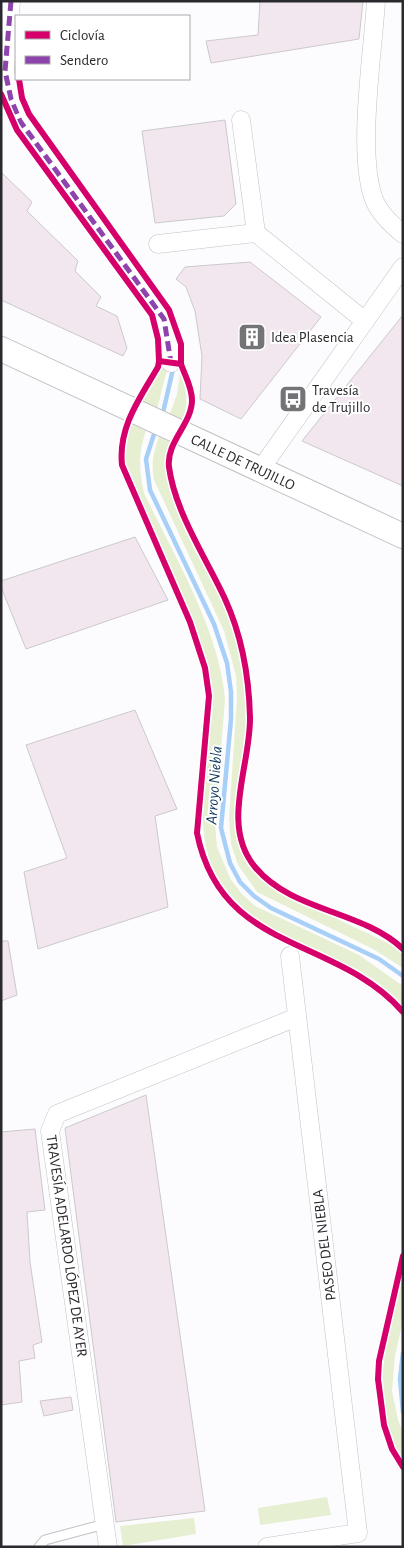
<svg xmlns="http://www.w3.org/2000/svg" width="404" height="1548" viewBox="0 0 404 1548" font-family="'Alegreya Sans',sans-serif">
	<rect width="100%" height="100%" fill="#fcfcfe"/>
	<g fill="#e6efd1">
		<path d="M165 365H168L157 410 139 402Z"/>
		<path d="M180 372C187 389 189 404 182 422L169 416 177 394Z"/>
		<path d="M130 423 146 431C138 453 139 471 144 493 174 556 220 631 225 700L215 824 217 847 230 878 241 893 255 906 359 955 403 986V1006C357 950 273 949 231 898 189 847 205 791 210 731 212 717 214 700 212 686 207 652 191 621 178 590 160 548 141 506 125 464L123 447Z"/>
		<path d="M159 437 171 443 166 460 175 500 228 615 239 649 245 682 248 716 235 818 239 842 246 860 257 874 293 898 394 946 403 954V968L373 949 257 892 238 865 231 844 229 819 237 698 236 676 224 631 154 480C151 464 153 453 159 437Z"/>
		<path d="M403 1268V1320L395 1356 392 1391 398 1420 403 1432V1460C366 1398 388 1332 403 1268Z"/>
		<path d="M327 1497 331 1515 260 1525 258 1508Z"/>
		<path d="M194 1518 196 1534 123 1546 120 1526Z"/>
	</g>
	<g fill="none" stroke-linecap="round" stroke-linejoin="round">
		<g stroke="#a7cff8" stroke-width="4.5">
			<path d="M162 417 173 369"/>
			<path d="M156 428 146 459 150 490 214 624 227 663 231 692V719L221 828 230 863 240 882 254 896 271 908 379 959 403 976"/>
			<path d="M403 1353 400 1379 403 1412"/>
		</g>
	</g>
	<g fill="#f2e7ef" stroke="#ccc9cb">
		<path d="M260 1H363L359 39 211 63 206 41 258 35Z"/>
		<path d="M225 120 236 204 224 216 155 223 142 131Z"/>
		<path d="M1 172 32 202 27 211 78 261 75 271 101 297 96 306 117 316 127 348 123 356 1 300Z"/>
		<path d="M250 262 321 317 241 419 200 399 202 356 195 311 186 287 176 279 185 267Z"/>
		<path d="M403 315V486L302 441Z"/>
		<path d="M135 537 168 600 26 649 1 587V581Z"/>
		<path d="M135 710 177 809 155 816 168 907 38 949 24 872 67 858 26 745Z"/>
		<path d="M1 941H8L17 995 1 1001Z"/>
		<path d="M146 1095 205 1511 116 1522 65 1128Z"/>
		<path d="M35 1129 45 1210 27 1212 30 1262 42 1342 33 1345 35 1358 19 1361 22 1402 1 1405V1132Z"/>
		<path d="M71 1397 73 1410 44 1416 40 1401Z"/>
	</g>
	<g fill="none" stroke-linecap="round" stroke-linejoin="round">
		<defs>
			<path id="lane" d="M39 1547 45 1540 105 1524"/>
			<g id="street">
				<path d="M11 1 5 71 11 99 20 121 164 319 171 363"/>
				<path d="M376 1C373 53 356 157 375 202 381 215 392 225 403 234"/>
				<path d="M241 120 256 233 365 321"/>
				<path d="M158 244 256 233"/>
				<path d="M260 470 403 267"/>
				<path d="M108 1547 50 1131 57 1114 297 1017"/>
				<path d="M267 1547 358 1533 290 956"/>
			</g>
			<path id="secondary" d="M1 349 403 536"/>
		</defs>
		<use href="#lane" stroke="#c2c2c5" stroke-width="11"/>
		<use href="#street" stroke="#c2c2c5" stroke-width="19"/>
		<use href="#secondary" stroke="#c2c2c5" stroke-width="26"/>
		<use href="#lane" stroke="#fff" stroke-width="9"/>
		<use href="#street" stroke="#fff" stroke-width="18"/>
		<use href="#secondary" stroke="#fff" stroke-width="24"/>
		<path stroke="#8e44ad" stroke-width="5" stroke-dasharray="10 5" stroke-linecap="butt" d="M11 1 5 71 11 99 20 121 164 319 171 363"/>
		<defs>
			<g id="cycleway">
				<path d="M19 79 22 98 29 114 169 310 181 344V364"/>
				<path d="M1 94 17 130 152 315 158 339 159 361"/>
				<path d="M403 949C362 910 292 912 255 867 220 825 251 765 250 717 249 677 242 636 225 599 206 558 175 512 169 467 166 442 192 424 192 400 192 387 185 376 181 364L159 361 158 367C140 398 118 427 122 465L190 622 205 668 209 696 197 833C221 954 336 935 403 1012"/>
				<path d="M403 1256 379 1361 378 1379 384 1425 392 1449 403 1467"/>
			</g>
		</defs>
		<use href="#cycleway" stroke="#fff" stroke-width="9"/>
		<use href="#cycleway" stroke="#d6006c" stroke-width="6"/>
	</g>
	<defs>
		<symbol id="building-square" viewBox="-11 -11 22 22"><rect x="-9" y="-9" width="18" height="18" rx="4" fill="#747477" stroke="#fff"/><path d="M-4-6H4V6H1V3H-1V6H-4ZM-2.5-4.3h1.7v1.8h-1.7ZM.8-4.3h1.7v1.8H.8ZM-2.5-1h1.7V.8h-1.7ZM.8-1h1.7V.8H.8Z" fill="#fff"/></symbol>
		<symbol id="bus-square" viewBox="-11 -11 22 22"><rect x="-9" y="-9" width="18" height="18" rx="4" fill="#747477" stroke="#fff"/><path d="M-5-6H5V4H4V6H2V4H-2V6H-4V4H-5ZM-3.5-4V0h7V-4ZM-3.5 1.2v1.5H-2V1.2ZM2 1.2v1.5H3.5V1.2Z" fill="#fff"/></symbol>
	</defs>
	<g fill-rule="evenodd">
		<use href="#building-square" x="236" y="321" width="32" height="32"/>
		<use href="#bus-square" x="277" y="383" width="32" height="32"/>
	</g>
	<g text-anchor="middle" stroke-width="4" stroke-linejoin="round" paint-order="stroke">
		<g font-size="15" fill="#2a2a2e" stroke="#fff" text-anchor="start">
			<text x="271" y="342">Idea Plasencia</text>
			<text x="312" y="395">Travesía<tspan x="312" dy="17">de Trujillo</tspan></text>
		</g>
		<g font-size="15" fill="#2a2a2e" stroke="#fff">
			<text transform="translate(243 462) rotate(25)" y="5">CALLE DE TRUJILLO</text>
			<text transform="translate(324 1245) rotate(-97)" y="5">PASEO DEL NIEBLA</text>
			<text transform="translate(67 1246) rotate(82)" y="5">TRAVESÍA ADELARDO LÓPEZ DE AYER</text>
		</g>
		<g font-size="16" font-style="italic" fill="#0b365b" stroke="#fff">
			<text transform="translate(213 785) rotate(-86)" y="6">Arroyo Niebla</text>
		</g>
	</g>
	<rect width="404" height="1548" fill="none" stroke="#2a2a2e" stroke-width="5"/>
	<rect x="15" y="15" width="175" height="65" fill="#ffffff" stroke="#aaaaab"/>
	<rect x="25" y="31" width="25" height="8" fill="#d6006c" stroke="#aaaaab"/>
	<text x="60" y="40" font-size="15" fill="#2a2a2e">Ciclovía</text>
	<rect x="25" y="56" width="25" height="8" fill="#8e44ad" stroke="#aaaaab"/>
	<text x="60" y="65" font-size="15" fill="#2a2a2e">Sendero</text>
</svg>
